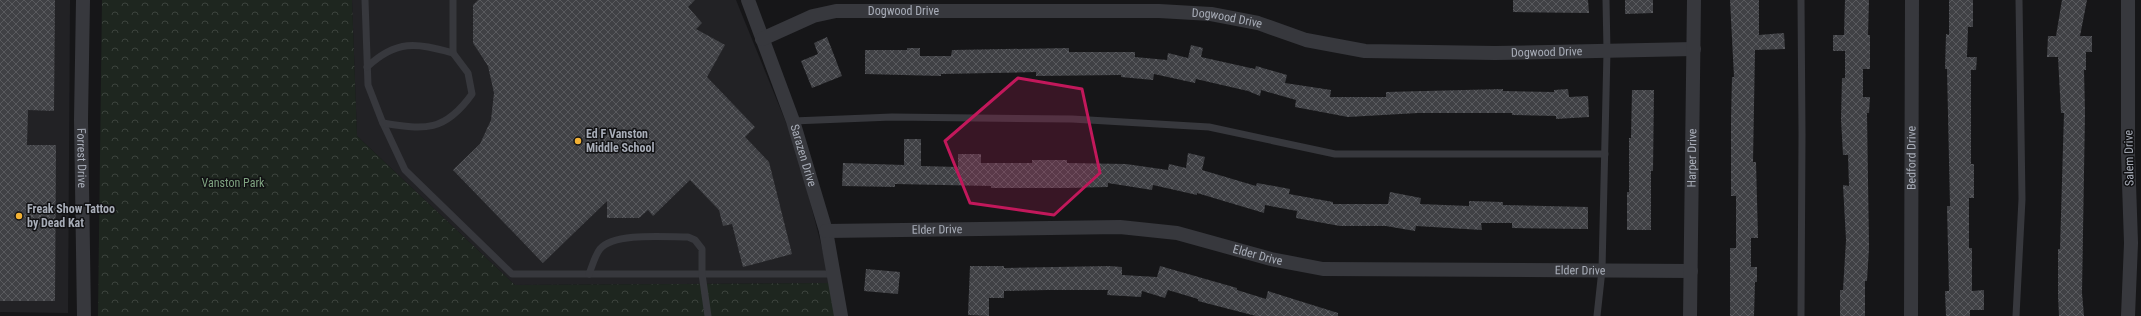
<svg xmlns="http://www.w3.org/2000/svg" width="2141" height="316" viewBox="0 0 2141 316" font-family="'Roboto Condensed',sans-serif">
	<defs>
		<pattern id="park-crowns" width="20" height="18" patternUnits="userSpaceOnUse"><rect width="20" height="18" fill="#1e261f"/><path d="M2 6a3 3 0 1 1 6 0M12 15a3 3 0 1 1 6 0" fill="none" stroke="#3c433d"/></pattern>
		<pattern id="building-cross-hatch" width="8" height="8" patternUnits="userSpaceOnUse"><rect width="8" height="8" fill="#404145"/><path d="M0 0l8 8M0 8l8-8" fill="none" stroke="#595a5e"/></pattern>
	</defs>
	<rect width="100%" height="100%" fill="#161618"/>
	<g fill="#222225">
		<path d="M0 0H70L68 313 0 312Z"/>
		<path d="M352 0H736L796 147 831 283 515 285 357 136Z"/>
	</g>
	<path fill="url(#park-crowns)" d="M102 0H352L357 136 515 285 831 283 835 316H98Z"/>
	<g fill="url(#building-cross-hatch)">
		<path d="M0 0H55L54 111 28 110 27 145H56L55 301H0Z"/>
		<path d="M478 0H695L688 7 702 23 696 29 725 45 707 77 755 127 745 137 769 162 792 254 743 267 732 224 723 226 719 210 690 180 653 216 648 210 639 218H607V201L543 263 453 170 480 144 491 120 494 93 488 66 473 43V5Z"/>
		<path d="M1513 0H1588L1589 13 1513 12Z"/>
		<path d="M1625 0H1653V13L1625 14Z"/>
		<path d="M1730 0H1759V35L1784 33 1785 49 1755 50 1753 162H1756L1758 238H1751V267H1757V282H1755L1754 316H1730V248H1736V196H1731V119L1732 77H1734Z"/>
		<path d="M1845 0H1869L1868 35H1870V69H1863V97H1870L1869 113H1867L1869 248 1867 281H1865V316H1840V290H1843L1846 240 1843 185 1849 186 1848 155H1843L1841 119 1842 78H1845V51H1833V35H1844Z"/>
		<path d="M1949 0H1973V27H1968L1967 57H1977L1976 70H1971V164H1974V198H1969V248H1972V291L1984 290V310H1970V316H1946L1945 291H1949L1947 206H1950L1947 69H1945L1946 34 1949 35Z"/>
		<path d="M2062 0H2087L2080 36H2092V52H2086V70H2084L2085 112 2082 293 2084 316H2059L2058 296V249H2060L2064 113H2061L2058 57H2047L2048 36H2056Z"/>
		<path d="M827 37 842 76 812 88 801 61 818 54 814 43Z"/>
		<path d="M1191 45 1203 48 1201 57 1255 69 1256 66 1287 75 1285 83 1331 90 1330 97H1386V92L1503 89V91L1554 92V90L1568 89 1569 97 1588 96 1589 117 1556 119V116L1512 115V113H1418L1348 117 1295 107 1296 100 1261 90 1260 96 1248 91 1196 79 1195 83 1154 74 1153 80 1121 77V75L1036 76V72L941 74V76L865 74V50H907V48H920V56H951L952 50 1069 48V52H1135V57L1167 60 1168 53 1188 58Z"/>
		<path d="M1632 90H1654L1653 171H1651V230H1627V192H1629V138H1631Z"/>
		<path d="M904 139H921V166L958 167V154H981V163H1032V160H1067V163L1126 164 1168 170 1169 164 1186 168 1188 153 1205 157 1202 170 1256 186 1257 183 1290 189 1289 194 1333 202V204H1388L1390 192 1421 198 1420 204 1469 206V201L1503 202V205L1588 207V229L1512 228V223H1481L1482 230 1416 226 1415 231 1386 226H1340L1296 218 1297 211 1265 205 1264 213 1197 193V195L1153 185 1152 190 1108 183V187L1067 188H991V186L895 184V187L842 186 843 163 904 165Z"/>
		<path d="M970 266H1004V268L1109 266 1122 267V275L1157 277 1160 266 1237 288V290L1266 299 1268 291 1338 313V316H1256L1198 301V299L1168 290 1165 298 1142 291 1141 297 1107 295 1108 290H1047L1004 291V298H989V316L968 315Z"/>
		<path d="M866 269 900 272 898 294 864 291Z"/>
	</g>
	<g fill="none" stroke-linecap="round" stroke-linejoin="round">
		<g stroke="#37383d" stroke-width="7">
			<path d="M365 0 368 85 382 121 405 170 512 274H834"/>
			<path d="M1801 0 1802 134 1801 316"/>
			<path d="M367 67C397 39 416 43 453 53"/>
			<path d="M793 121 892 117 1072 119 1209 127 1335 154H1605"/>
			<path d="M383 123C425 130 445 132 472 94L468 73 453 53V0"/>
			<path d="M589 274C592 267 595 255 600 249 614 232 667 237 688 237L695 240 702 249V274L708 316"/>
			<path d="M1597 316 1602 270 1607 51 1606 0"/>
			<path d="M2016 316 2022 199 2019 0"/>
		</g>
		<g stroke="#37383d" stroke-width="14">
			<path id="s1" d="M83 0 81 120 84 316"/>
			<path id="s2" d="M748 0 793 121 826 231 841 316"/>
			<path id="s3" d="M762 39 813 16 836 11H1159L1211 14 1258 23 1306 40 1365 51 1495 53 1694 49"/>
			<path id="s4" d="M826 231 1120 227 1177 233 1271 259 1323 269 1691 271"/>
			<path id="s5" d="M1690 316 1694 0"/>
			<path id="s6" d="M1911 316 1912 0"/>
			<path d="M2128 316 2131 243 2128 154V0"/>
		</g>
	</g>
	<path fill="#c2185b" fill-opacity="0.2" stroke="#c2185b" stroke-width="3" stroke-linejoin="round" d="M1018 78 1082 89 1100 173 1054 215 970 203 945 141Z"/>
	<g fill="#f2b134" stroke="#111113" stroke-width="1.5">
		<circle cx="578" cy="141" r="4"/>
		<circle cx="19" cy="216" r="4"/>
	</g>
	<g text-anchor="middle" stroke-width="3" stroke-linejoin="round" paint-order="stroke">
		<g font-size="12" fill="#a8adb8" stroke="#111113">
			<text dy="4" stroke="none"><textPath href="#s3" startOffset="147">Dogwood Drive</textPath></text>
			<text dy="4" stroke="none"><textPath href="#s3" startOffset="471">Dogwood Drive</textPath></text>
			<text dy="4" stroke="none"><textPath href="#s3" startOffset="795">Dogwood Drive</textPath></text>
			<text dy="4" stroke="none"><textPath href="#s2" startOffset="165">Sarazen Drive</textPath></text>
			<text dy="4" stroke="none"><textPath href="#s1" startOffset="158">Forrest Drive</textPath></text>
			<text dy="4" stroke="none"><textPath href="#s5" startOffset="158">Harper Drive</textPath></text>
			<text dy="4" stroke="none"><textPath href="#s6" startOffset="158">Bedford Drive</textPath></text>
			<text transform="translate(2129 158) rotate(-91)" y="4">Salem Drive</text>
			<text dy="4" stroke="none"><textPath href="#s4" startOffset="111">Elder Drive</textPath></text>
			<text dy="4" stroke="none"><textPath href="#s4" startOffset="435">Elder Drive</textPath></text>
			<text dy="4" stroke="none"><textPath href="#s4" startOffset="759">Elder Drive</textPath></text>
		</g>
		<g font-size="12" font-weight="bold" fill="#a8adb8" stroke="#111113" text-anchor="start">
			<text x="586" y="138">Ed F Vanston<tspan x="586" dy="14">Middle School</tspan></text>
			<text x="27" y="213">Freak Show Tattoo<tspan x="27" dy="14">by Dead Kat</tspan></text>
		</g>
		<g font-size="12" fill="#7fa381" stroke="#111113">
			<text x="233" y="187">Vanston Park</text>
		</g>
	</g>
</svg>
